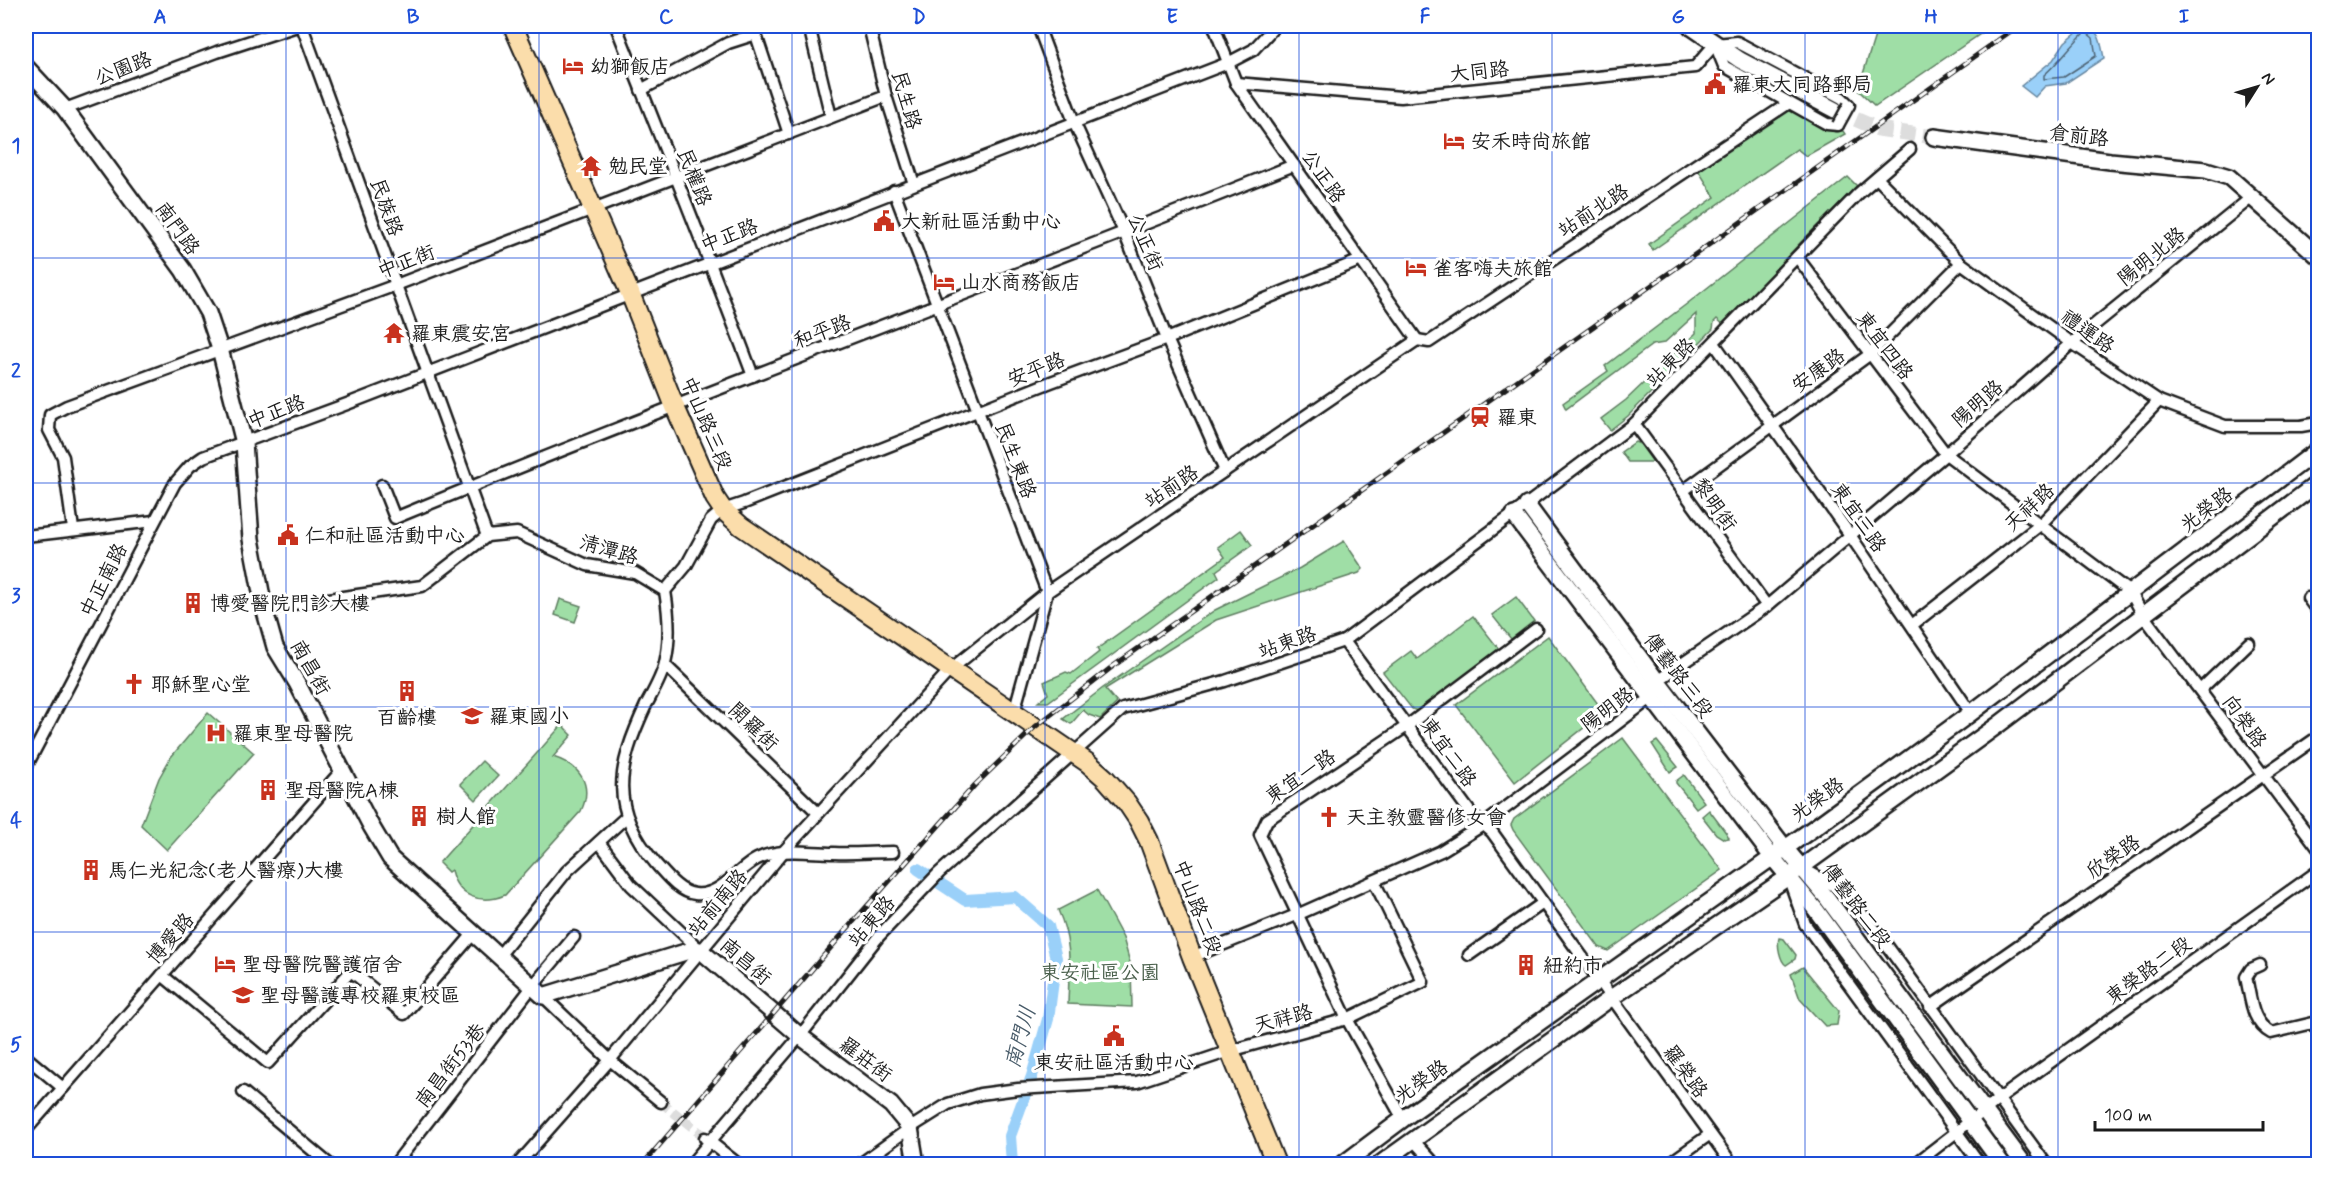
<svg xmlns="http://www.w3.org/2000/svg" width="2344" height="1190" viewBox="0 0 2344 1190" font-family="Mynerve,'LXGW WenKai TC',sans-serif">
	<rect width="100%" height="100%" fill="#fff"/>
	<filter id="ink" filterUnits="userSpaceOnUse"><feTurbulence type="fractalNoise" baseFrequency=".0167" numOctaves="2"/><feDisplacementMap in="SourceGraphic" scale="12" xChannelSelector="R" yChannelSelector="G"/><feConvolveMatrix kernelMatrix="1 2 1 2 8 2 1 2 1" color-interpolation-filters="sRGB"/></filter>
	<g filter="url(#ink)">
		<g fill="#9fdea6" stroke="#5e7d61" stroke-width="1.5">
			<path d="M1878 26H1992L1875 106 1858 90Z"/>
			<path d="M1788 108 1835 132 1843 131 1845 134 1806 156 1797 149 1653 250 1649 244 1715 197 1698 170Z"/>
			<path d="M1848 177 1857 186 1800 243 1724 325 1717 319 1714 322 1713 329 1628 416 1610 430 1601 419 1626 400 1696 333V314L1664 343 1652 345 1566 409 1563 403 1608 371 1605 366 1688 303Z"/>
			<path d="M1635 442 1640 444 1653 462H1628L1621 452Z"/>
			<path d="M1241 530 1252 545 1216 571 1219 577 1048 702H1038L1048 694 1044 682 1066 672 1071 674 1099 652 1097 649 1225 557 1218 547Z"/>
			<path d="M1344 541 1363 569 1359 573 1216 620 1105 689 1117 703 1100 719 1089 715 1083 710 1071 724 1063 719 1103 688 1215 610 1300 568Z"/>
			<path d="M1516 597 1534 621 1511 639 1492 615Z"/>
			<path d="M560 599 581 606 575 622 555 615Z"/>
			<path d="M1473 616 1499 649 1417 711 1412 709 1383 672 1411 651 1417 659Z"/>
			<path d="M1548 636 1604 712 1515 782 1456 705Z"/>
			<path d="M208 713 254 753 167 850 141 825 159 778 171 757Z"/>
			<path d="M562 725 572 735 553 757C579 765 594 784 581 811L505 895C481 905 457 897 451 870L448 872 439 863Z"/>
			<path d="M1623 738 1722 870 1608 951 1599 947 1513 830 1511 825 1514 819Z"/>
			<path d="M1657 741 1678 767 1670 772 1652 744Z"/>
			<path d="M482 761 498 776 476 800 460 784Z"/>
			<path d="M1684 775 1704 802 1696 808 1676 783V781Z"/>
			<path d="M1709 810 1727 834 1729 838 1724 839 1716 834 1702 816Z"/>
			<path d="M1097 890 1123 938 1131 966 1132 1007 1068 1004C1069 969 1073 943 1058 910Z"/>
			<path d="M1779 938 1784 939 1796 955 1795 959 1786 965C1780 961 1777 945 1779 938Z"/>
			<path d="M1803 967 1839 1011 1837 1025 1825 1026 1800 999 1791 974Z"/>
		</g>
		<path fill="#9ad0f9" stroke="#6888a1" stroke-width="1.5" d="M2084 26C2100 28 2101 44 2104 58L2066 83 2045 86 2035 97 2021 86 2053 60 2065 42Z"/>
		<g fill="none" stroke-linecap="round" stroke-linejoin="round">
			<path stroke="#4e6474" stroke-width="1.5" d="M2084 33H2087L2093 38 2096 56 2064 77 2044 79V75C2059 62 2070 46 2084 33Z"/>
			<path stroke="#9ad0f9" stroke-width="12" d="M918 869 965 900 1015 897 1048 926 1056 958 1048 1019 1032 1076 1010 1136 1012 1164"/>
			<path stroke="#ddd" stroke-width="10" stroke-dasharray="10 5" stroke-linecap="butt" d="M661 1102 705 1137"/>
			<path stroke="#ddd" stroke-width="15" stroke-dasharray="15 8" stroke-linecap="butt" d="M1835 110 1878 129 1934 137"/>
			<defs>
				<g id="street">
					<path d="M302 26 487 536"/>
					<path d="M616 26C662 142 709 258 753 376"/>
					<path d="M753 26 789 134"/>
					<path d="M809 26 831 117"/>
					<path d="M869 26 886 96 914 184"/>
					<path d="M1038 26 1074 122 1124 232 1167 339 1225 471"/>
					<path d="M1214 26 1236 83 1417 340"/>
					<path d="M1715 44 1724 66 1827 124 1838 125"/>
					<path d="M1715 44 1737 42 1842 98 1849 105"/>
					<path d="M1236 83 1401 97 1695 67 1715 44"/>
					<path d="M641 90 728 43 756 34"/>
					<path d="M65 109 217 52 297 26"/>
					<path d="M1877 178 1961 263 2072 343 2159 401 2225 426H2301L2318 423"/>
					<path d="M894 191 1047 592 1014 712"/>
					<path d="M1797 257 1946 454 2131 593 2143 615 2318 848"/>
					<path d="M1417 340 1429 342 1789 103"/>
					<path d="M1714 343 1850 535 1971 713"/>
					<path d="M1634 424 1767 606"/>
					<path d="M382 485 395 518C693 395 995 285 1294 165"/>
					<path d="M1683 491 1869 355 1961 263"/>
					<path d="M73 529 63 457 49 430 50 415 67 406 396 285 886 96"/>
					<path d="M26 536 154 521"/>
					<path d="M665 591 686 566 711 520 723 510 744 503 1051 382 1167 339 1361 260"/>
					<path d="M665 591C669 615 671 639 665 663 662 677 653 692 646 705 617 768 608 807 656 864 666 875 680 893 695 894 720 897 737 869 757 859 781 847 808 853 834 853 854 854 874 852 893 852"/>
					<path d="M2308 598 2318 612"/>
					<path d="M264 608 422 586 487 536 517 533 587 565 635 573 665 591"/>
					<path d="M1912 625 2040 525 2159 401"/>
					<path d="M1344 641 1473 816 1492 832 1732 1164"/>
					<path d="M665 665 818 813"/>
					<path d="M2200 690 2249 643"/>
					<path d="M26 767 175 483 190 466 203 457 347 404 1228 63 1253 50 1275 26"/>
					<path d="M599 842 631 885 700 950"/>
					<path d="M1806 870 1843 891 1877 932 2046 1164"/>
					<path d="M1791 885 1805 924 1980 1164"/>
					<path d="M1469 955 1543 903"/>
					<path d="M498 957 567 871 626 817"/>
					<path d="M1192 957 1299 914 1441 851 1483 825 1651 698 1657 681 1767 606 1946 454 2072 343 2252 197"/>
					<path d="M2260 965 2251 969 2246 977C2251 998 2251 1022 2271 1033L2313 1023 2318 1031"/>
					<path d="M162 975 268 1063 351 971 404 1014 473 934"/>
					<path d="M543 996 610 1060 661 1102"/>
					<path d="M1930 1007 2318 737"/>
					<path d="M26 1057 63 1088"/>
					<path d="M243 1092 329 1164"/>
					<path d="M1403 1119 1347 1019 1260 835 1267 820 1407 726 1536 629"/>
					<path d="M26 1130 342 770"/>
					<path d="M705 1138 738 1164"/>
					<path d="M1414 1141 1435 1164"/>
					<path d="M395 1164 532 987 574 937"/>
					<path d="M518 1164 610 1060 784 851 951 669 1047 592 1417 340"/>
					<path d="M691 1164 800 1036 879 936 939 873 1123 709 1225 681 1344 641 1634 424 1859 193 1910 149"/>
					<path d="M860 1164 910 1128 948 1104 980 1094 1018 1089 1137 1082 1230 1051 1347 1019 1423 982 1374 881"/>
					<path d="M1668 1164 1709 1135"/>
					<path d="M1915 1164 1999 1099 2318 871"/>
				</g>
				<g id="secondary">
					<path d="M1690 26 1740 60 1835 110"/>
					<path d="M26 67 65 109 183 270 208 313 220 349 244 443 251 539 264 608 275 647 297 683 371 826 390 858 543 996 692 950H700L800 1036 891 1105 910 1128 916 1164"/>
					<path d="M1934 137 2110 161 2206 170 2229 177 2318 256"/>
					<path d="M1527 505 1657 681 1785 848 1827 898 2024 1164"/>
					<path d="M1514 515 1772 857 1816 910 2002 1164"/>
					<path d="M1343 1164 1403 1119 1818 825 1971 713 2318 450"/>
					<path d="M1380 1164 1611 998 1788 877 1998 725 2318 483"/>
				</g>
				<path id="primary" d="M513 26 630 293 675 407 715 498 723 510 741 526 1088 763 1105 778 1127 803 1139 821 1149 841 1192 957 1276 1164"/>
			</defs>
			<use href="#street" stroke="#1c1c1c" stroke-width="15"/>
			<use href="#secondary" stroke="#1c1c1c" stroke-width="20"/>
			<use href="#primary" stroke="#1c1c1c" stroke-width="22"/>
			<use href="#street" stroke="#fff" stroke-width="10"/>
			<use href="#secondary" stroke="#fff" stroke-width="15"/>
			<use href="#primary" stroke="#fbddab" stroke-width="18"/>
			<defs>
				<path id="rail" d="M643 1164 853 922 975 785 1035 727 1112 667 2018 26"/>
			</defs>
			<use href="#rail" stroke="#1c1c1c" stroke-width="5"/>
			<use href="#rail" stroke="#fff" stroke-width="3" stroke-dasharray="9" stroke-linecap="butt"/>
			<defs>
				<path id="street-bridge" d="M1838 125 1849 105"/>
			</defs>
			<use href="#street-bridge" stroke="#1c1c1c" stroke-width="15" stroke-linecap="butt"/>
			<use href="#street-bridge" stroke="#fff" stroke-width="10"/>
		</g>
	</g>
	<path fill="none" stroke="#1d4ed8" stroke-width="1.5" stroke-opacity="0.55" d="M286 26V1164M539 26V1164M792 26V1164M1045 26V1164M1299 26V1164M1552 26V1164M1805 26V1164M2058 26V1164M26 258H2318M26 483H2318M26 707H2318M26 932H2318"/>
	<defs>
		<symbol id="hotel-bare" viewBox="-9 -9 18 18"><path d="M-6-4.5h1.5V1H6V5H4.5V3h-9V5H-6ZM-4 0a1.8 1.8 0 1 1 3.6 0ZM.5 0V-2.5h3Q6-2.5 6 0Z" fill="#c8321e" stroke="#fff" stroke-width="2.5" paint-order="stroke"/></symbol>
		<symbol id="civic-bare" viewBox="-9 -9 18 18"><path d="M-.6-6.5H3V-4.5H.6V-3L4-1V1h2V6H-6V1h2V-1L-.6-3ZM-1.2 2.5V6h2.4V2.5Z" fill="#c8321e" stroke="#fff" stroke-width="2.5" paint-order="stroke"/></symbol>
		<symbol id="temple-bare" viewBox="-9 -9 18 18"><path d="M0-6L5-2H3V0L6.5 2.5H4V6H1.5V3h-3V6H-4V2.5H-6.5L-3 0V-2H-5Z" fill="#c8321e" stroke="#fff" stroke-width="2.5" paint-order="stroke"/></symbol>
		<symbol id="station-bare" viewBox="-9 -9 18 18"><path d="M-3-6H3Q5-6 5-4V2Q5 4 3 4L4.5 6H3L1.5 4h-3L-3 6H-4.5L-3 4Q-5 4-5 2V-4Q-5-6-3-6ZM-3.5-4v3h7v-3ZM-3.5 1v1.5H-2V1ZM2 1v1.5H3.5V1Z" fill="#c8321e" stroke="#fff" stroke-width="2.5" paint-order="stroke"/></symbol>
		<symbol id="building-bare" viewBox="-9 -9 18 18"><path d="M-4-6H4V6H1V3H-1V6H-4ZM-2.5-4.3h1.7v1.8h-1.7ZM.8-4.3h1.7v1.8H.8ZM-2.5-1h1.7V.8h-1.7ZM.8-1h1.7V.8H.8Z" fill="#c8321e" stroke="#fff" stroke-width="2.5" paint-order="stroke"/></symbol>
		<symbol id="church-bare" viewBox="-9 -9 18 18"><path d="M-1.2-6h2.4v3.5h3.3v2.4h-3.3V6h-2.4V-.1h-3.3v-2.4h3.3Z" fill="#c8321e" stroke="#fff" stroke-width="2.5" paint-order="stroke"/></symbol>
		<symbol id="school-bare" viewBox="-9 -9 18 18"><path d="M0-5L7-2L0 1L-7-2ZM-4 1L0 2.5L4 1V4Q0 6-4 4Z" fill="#c8321e" stroke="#fff" stroke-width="2.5" paint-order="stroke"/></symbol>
		<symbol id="hospital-bare" viewBox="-9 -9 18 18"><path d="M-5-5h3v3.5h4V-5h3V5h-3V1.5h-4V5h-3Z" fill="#c8321e" stroke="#fff" stroke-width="2.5" paint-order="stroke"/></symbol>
		<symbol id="university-bare" viewBox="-9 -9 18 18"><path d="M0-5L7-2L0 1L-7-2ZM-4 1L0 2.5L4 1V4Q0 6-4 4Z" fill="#c8321e" stroke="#fff" stroke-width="2.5" paint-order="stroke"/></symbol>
	</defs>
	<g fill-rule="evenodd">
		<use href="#hotel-bare" x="558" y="51" width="30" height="30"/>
		<use href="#civic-bare" x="1700" y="69" width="30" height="30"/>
		<use href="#hotel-bare" x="1439" y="126" width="30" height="30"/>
		<use href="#temple-bare" x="576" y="151" width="30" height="30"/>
		<use href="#civic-bare" x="869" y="206" width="30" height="30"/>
		<use href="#hotel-bare" x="1401" y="253" width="30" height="30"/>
		<use href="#hotel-bare" x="929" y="267" width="30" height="30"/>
		<use href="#temple-bare" x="379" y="318" width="30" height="30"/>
		<use href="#station-bare" x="1465" y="402" width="30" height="30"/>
		<use href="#civic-bare" x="273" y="520" width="30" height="30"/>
		<use href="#building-bare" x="178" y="588" width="30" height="30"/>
		<use href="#church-bare" x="119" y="669" width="30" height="30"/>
		<use href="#building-bare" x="392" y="676" width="30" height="30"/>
		<use href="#school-bare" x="457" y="701" width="30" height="30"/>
		<use href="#hospital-bare" x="201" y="718" width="30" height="30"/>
		<use href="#building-bare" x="253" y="775" width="30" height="30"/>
		<use href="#building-bare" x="404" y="801" width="30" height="30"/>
		<use href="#church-bare" x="1314" y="802" width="30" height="30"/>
		<use href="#building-bare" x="76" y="855" width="30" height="30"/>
		<use href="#hotel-bare" x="210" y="949" width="30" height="30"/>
		<use href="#building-bare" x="1511" y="950" width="30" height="30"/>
		<use href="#university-bare" x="228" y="980" width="30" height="30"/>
		<use href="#civic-bare" x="1099" y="1021" width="30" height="30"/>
	</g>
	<g text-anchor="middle" stroke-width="6" stroke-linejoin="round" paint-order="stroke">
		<g font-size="20" fill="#1c1c1c" stroke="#fff" text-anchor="start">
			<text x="590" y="73">幼獅飯店</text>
			<text x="1732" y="91">羅東大同路郵局</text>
			<text x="1471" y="148">安禾時尚旅館</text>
			<text x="608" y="173">勉民堂</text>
			<text x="901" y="228">大新社區活動中心</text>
			<text x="1433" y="275">雀客嗨夫旅館</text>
			<text x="961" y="289">山水商務飯店</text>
			<text x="411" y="340">羅東震安宮</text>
			<text x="1497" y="424">羅東</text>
			<text x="305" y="542">仁和社區活動中心</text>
			<text x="210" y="610">博愛醫院門診大樓</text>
			<text x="151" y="691">耶穌聖心堂</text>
			<text x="489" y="723">羅東國小</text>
			<text x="407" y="724" text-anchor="middle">百齡樓</text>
			<text x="233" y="740">羅東聖母醫院</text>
			<text x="285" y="797">聖母醫院A棟</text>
			<text x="436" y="823">樹人館</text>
			<text x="1346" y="824">天主教靈醫修女會</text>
			<text x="108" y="877">馬仁光紀念(老人醫療)大樓</text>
			<text x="242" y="971">聖母醫院醫護宿舍</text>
			<text x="1543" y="972">紐約市</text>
			<text x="260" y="1002">聖母醫護專校羅東校區</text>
			<text x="1114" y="1069" text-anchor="middle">東安社區活動中心</text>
		</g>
		<g font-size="20" fill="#1c1c1c" stroke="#fff">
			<text transform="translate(123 68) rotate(-21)" y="7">公園路</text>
			<text transform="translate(1479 71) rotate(-6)" y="7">大同路</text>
			<text transform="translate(907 100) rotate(74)" y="7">民生路</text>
			<text transform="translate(2079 135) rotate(7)" y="7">倉前路</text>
			<text transform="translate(1324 176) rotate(55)" y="7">公正路</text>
			<text transform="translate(695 177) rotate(68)" y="7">民權路</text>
			<text transform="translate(387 207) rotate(70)" y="7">民族路</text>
			<text transform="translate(1593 210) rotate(-33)" y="7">站前北路</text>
			<text transform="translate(178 228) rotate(54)" y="7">南門路</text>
			<text transform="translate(729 235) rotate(-21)" y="7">中正路</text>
			<text transform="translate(1146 242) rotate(67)" y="7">公正街</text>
			<text transform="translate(2151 256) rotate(-39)" y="7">陽明北路</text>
			<text transform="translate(406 261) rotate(-21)" y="7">中正街</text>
			<text transform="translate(822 331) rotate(-21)" y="7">和平路</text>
			<text transform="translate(2088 331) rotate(35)" y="7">禮運路</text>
			<text transform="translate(1885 345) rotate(53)" y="7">東宜四路</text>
			<text transform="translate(1670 362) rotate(-45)" y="7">站東路</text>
			<text transform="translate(1036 369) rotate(-22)" y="7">安平路</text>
			<text transform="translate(1818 370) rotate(-36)" y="7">安康路</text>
			<text transform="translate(1977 403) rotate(-41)" y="7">陽明路</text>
			<text transform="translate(276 411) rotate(-21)" y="7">中正路</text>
			<text transform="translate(707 423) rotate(67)" y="7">中山路三段</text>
			<text transform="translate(1016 460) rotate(69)" y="7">民生東路</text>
			<text transform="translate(1171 486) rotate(-34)" y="7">站前路</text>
			<text transform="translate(1715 504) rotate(54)" y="7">黎明街</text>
			<text transform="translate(2029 507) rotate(-43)" y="7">天祥路</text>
			<text transform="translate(2206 509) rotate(-37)" y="7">光榮路</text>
			<text transform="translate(1859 517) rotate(55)" y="7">東宜三路</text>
			<text transform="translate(609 549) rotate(16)" y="7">清潭路</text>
			<text transform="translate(103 580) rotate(-63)" y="7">中正南路</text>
			<text transform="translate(1287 642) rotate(-19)" y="7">站東路</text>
			<text transform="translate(311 667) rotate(61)" y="7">南昌街</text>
			<text transform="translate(1679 675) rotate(53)" y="7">傳藝路三段</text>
			<text transform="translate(1607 709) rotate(-37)" y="7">陽明路</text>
			<text transform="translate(2245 721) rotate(54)" y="7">向榮路</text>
			<text transform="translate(754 726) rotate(44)" y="7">開羅街</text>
			<text transform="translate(1449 752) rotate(54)" y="7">東宜二路</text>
			<text transform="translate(1300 776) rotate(-34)" y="7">東宜一路</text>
			<text transform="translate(1817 799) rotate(-36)" y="7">光榮路</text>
			<text transform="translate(2113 856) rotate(-35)" y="7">欣榮路</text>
			<text transform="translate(717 902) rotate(-50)" y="7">站前南路</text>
			<text transform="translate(1857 905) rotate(53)" y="7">傳藝路二段</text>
			<text transform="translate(1198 907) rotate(69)" y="7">中山路二段</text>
			<text transform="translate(871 921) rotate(-49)" y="7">站東路</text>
			<text transform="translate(170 938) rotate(-49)" y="7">博愛路</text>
			<text transform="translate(746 961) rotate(41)" y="7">南昌街</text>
			<text transform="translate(2148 970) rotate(-36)" y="7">東榮路二段</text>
			<text transform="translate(1283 1018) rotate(-15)" y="7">天祥路</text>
			<text transform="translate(866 1059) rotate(37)" y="7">羅莊街</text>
			<text transform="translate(450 1065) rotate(-52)" y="7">南昌街53巷</text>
			<text transform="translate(1686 1071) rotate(54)" y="7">羅榮路</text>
			<text transform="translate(1421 1081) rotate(-35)" y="7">光榮路</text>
		</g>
		<g font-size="20" fill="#4a604c" stroke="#fff">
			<text x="1100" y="979">東安社區公園</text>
		</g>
		<g font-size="21" font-style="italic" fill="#485b69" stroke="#fff">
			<text transform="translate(1020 1037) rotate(-74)" y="7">南門川</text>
		</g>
	</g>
	<rect width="2344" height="1190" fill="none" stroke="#fff" stroke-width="66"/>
	<g transform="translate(2257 87) rotate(53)" stroke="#ffffff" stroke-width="4.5" paint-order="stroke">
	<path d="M0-4.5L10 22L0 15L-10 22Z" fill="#1c1c1c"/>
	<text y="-9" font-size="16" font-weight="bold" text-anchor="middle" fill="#1c1c1c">N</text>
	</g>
	<path d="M2095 1121v9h168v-9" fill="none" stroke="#1c1c1c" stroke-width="3"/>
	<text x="2104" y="1121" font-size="18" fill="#1c1c1c" stroke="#ffffff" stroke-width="4.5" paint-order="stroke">100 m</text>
	<rect x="33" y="33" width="2278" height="1124" fill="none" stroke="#1d4ed8" stroke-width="2"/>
	<g font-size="20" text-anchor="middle" font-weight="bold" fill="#1d4ed8">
		<text x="160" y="23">A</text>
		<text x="413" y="23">B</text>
		<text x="666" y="23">C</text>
		<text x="919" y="23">D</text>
		<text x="1172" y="23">E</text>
		<text x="1425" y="23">F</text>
		<text x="1678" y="23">G</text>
		<text x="1931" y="23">H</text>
		<text x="2184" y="23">I</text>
		<text x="16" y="152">1</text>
		<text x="16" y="377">2</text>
		<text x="16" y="602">3</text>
		<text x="16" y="827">4</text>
		<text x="16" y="1051">5</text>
	</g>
</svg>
